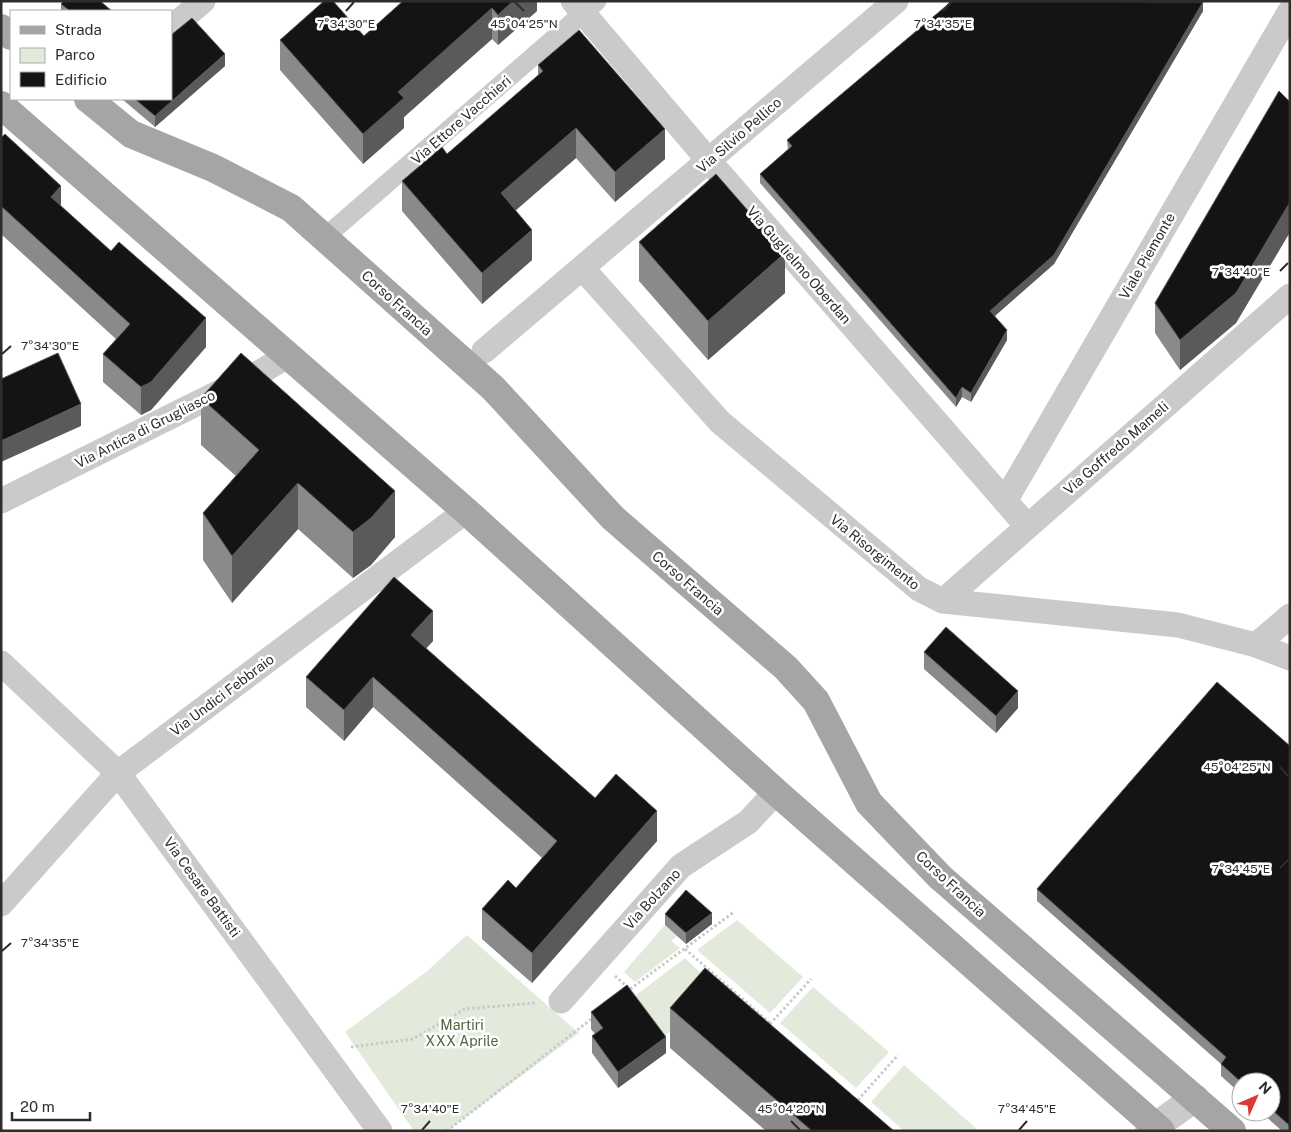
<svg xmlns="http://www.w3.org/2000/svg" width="1291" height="1132" viewBox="0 0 1291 1132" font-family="'Public Sans',sans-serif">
	<rect width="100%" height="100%" fill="#fff"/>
	<g fill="#e2eadb">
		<path d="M737 920 803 977 770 1013 697 950Z"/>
		<path d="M665 925 677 936 671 941 680 948 635 982 624 972Z"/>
		<path d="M467 935 579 1033 447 1131H414L345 1032 426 972Z"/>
		<path d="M685 958 716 988 689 1018 657 1041 627 1002Z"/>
		<path d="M813 987 889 1052 856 1088 780 1023Z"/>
		<path d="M904 1065 979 1131H904L871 1102Z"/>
	</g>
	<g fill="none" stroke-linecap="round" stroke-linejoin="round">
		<g stroke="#cacaca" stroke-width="3" stroke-dasharray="2.5 2.5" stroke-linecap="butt">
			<path d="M685 949 771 1024"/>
			<path d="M615 976 630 989 734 912"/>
			<path d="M770 1024 811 979"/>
			<path d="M351 1047 413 1039 465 1009 535 1003"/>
			<path d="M858 1100 898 1055"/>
			<path d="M447 1131 594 1017"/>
		</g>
		<path stroke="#cacaca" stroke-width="19" d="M324 238 597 1"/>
		<g stroke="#cacaca" stroke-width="25">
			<path d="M573 1 709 161 1027 526"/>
			<path d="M171 28 203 1"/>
			<path d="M583 269 720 422 919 589 943 601 1178 625 1256 645 1290 658"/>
			<path d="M484 351 896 1"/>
			<path d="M1 501 264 370 287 356"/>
			<path d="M1005 501 1290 11"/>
			<path d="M943 601 1290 296"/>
			<path d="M1256 645 1290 616"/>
			<path d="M1 663 118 773 380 1131"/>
			<path d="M1 904 118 773 466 511"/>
			<path d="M561 1001 681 866 748 822 776 792"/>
		</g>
		<path stroke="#cacaca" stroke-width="28" d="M1149 1131 1195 1098"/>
		<g stroke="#a5a5a5" stroke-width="28">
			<path d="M1 28 11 36"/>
			<path d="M88 99 131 134 213 168 291 208 493 388 613 518 786 668 816 701 869 803 940 877 1232 1131"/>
			<path d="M1 105 466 511 776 792 1161 1131"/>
		</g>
	</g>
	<g fill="#8a8a8a">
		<path d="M403 1H537V11L498 45 492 39 404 117V128L363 164 280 70V40L364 36Z"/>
		<path d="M1203 2V11L1054 264 995 316 1007 340 971 402 962 397 956 407 760 183V174L788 150 787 140Z"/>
		<path d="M61 4 112 11H61Z"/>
		<path d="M538 65 665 159 615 202 576 158 516 210 532 260 482 304 402 211V181L447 154 538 76Z"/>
		<path d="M225 66 155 127 122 99H171Z"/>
		<path d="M1290 102V232L1236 323 1180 370 1155 333V303Z"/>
		<path d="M1 138 61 206 206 347 151 410 141 415 103 382V354L116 339 1 234Z"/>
		<path d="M639 242 785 293 708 360 639 281Z"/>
		<path d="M201 398 395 537 371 565 353 578 298 529 232 603 203 560V513L236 476 201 445Z"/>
		<path d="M433 641 426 648 595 798 657 841 532 983 482 939V909L516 888 542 858 373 707 344 741 306 707V677Z"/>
		<path d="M924 652 1018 708 996 733 924 669Z"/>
		<path d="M1290 746V1131H1282L1261 1112H1271V1082H1241V1094L1221 1076V1064L1037 901V889Z"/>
		<path d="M665 914 712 924 686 944 665 925Z"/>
		<path d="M670 1008 894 1131H766L670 1048Z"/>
		<path d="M591 1012 666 1053 618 1088 592 1053V1036L595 1034 591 1029Z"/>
	</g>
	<g fill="#5a5a5a">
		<path d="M513 1H537V11L498 45V15Z"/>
		<path d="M1199 1H1203V11L1054 264 990 320V311Z"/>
		<path d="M492 8V39L404 117V128L363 164V134L398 92Z"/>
		<path d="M225 54V66L155 127V116Z"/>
		<path d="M576 128V158L501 223V193Z"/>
		<path d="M665 129V159L615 202V172Z"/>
		<path d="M61 186V214L51 197Z"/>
		<path d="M1290 202V232L1236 323 1180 370V340Z"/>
		<path d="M532 230V260L482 304V273Z"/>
		<path d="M785 253V293L708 360V321Z"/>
		<path d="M206 318V347L151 410 141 415V387Z"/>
		<path d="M1007 330V340L971 402V393Z"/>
		<path d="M962 387V397L956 407V398Z"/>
		<path d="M81 404V426L1 462V441Z"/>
		<path d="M298 483V529L232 603V556Z"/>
		<path d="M395 491V537L371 565 353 578V532Z"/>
		<path d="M433 611V641L411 665V635Z"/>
		<path d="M373 677V707L344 741V710Z"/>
		<path d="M1018 691V708L996 733V716Z"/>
		<path d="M657 811V841L532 983V953Z"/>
		<path d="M712 913V924L686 944V933Z"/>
		<path d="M666 1037V1053L618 1088V1072Z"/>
	</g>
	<g fill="#141414" stroke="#5a5a5a">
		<path d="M64 1H100L112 11H70L61 4Z"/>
		<path d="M324 1H333L364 36 403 1H513L498 15 492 8 398 92 404 98 363 134 280 40Z"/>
		<path d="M952 1 1203 2 1054 255 990 311 1007 330 971 393 962 387 956 398 760 174 792 146 787 140Z"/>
		<path d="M192 18 225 54 155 116 135 99H171V35Z"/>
		<path d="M579 30 665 129 615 172 576 128 501 193 532 230 482 273 402 181 442 147 447 154 543 71 538 65Z"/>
		<path d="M1279 91 1290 102V202L1236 293 1180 340 1155 303Z"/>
		<path d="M5 134 61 186 51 197 111 251 119 242 206 318 151 382 141 387 103 354 130 324 1 206V138Z"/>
		<path d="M716 174 785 253 708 321 639 242Z"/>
		<path d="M58 353 81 404 1 441V379Z"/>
		<path d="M241 353 395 491 371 518 353 532 298 483 232 556 203 513 259 450 201 398Z"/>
		<path d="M394 577 433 611 411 635 595 798 616 774 657 811 532 953 482 909 508 880 516 888 557 841 373 677 344 710 306 677Z"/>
		<path d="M946 627 1018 691 996 716 924 652Z"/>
		<path d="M1217 682 1290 746V1126L1271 1109V1082H1241L1221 1064 1226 1057 1037 889Z"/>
		<path d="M686 890 712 913 686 933 665 914Z"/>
		<path d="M705 968 894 1131H812L670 1008Z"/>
		<path d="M627 985 666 1037 618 1072 592 1036 603 1028 591 1012Z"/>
	</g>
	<path fill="none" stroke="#2d2d2d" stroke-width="2" d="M515 2 524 11M346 11 354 2M943 11 951 2M1280 271 1288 263M2 354 11 346M1280 767 1288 776M1280 868 1288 860M2 951 11 943M791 1121 800 1130M422 1130 430 1121M1019 1130 1027 1121"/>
	<g text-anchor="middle" stroke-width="5" stroke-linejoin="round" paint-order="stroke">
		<g font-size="14" fill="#2d2d2d" stroke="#fff">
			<text transform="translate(461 120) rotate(-41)" y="5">Via Ettore Vacchieri</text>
			<text transform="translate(739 135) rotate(-41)" y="5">Via Silvio Pellico</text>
			<text transform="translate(1147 256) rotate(-60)" y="5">Viale Piemonte</text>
			<text transform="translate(799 265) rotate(49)" y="5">Via Guglielmo Oberdan</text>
			<text transform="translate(397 303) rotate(42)" y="5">Corso Francia</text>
			<text transform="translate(145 429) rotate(-27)" y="5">Via Antica di Grugliasco</text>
			<text transform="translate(1116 448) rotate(-41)" y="5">Via Goffredo Mameli</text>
			<text transform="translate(875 552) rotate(39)" y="5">Via Risorgimento</text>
			<text transform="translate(688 583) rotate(41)" y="5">Corso Francia</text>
			<text transform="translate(222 695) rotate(-37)" y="5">Via Undici Febbraio</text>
			<text transform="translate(951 884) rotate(43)" y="5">Corso Francia</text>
			<text transform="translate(202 887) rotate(54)" y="5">Via Cesare Battisti</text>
			<text transform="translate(652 899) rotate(-48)" y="5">Via Bolzano</text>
		</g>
		<g font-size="14" fill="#4d663d" stroke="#fff">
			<text x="462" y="1030">Martiri<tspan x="462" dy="16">XXX Aprile</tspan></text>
		</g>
	</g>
	<g font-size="12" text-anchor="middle" fill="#2d2d2d" stroke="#fff" stroke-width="5" stroke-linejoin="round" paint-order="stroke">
		<text x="346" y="28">7°34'30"E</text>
		<text x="524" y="28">45°04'25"N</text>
		<text x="943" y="28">7°34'35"E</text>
		<text x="1241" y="276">7°34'40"E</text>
		<text x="50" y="350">7°34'30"E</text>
		<text x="1237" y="771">45°04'25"N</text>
		<text x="1241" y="873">7°34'45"E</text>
		<text x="50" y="947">7°34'35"E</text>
		<text x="430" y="1113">7°34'40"E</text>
		<text x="791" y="1113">45°04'20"N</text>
		<text x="1027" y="1113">7°34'45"E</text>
	</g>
	<rect width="1291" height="1132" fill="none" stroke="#2d2d2d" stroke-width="5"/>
	<rect x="10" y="10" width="162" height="90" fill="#ffffff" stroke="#ababab"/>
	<rect x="20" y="26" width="25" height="8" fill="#a5a5a5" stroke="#ababab"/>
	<text x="55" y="35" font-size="15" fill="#2d2d2d">Strada</text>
	<rect x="20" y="48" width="25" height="15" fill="#e2eadb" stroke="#ababab"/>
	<text x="55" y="60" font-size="15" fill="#2d2d2d">Parco</text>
	<rect x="20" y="72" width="25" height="15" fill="#141414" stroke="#ababab"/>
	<text x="55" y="85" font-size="15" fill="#2d2d2d">Edificio</text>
	<g transform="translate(1256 1097) rotate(45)"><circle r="24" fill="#ffffff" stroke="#ababab"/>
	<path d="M0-4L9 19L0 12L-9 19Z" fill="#dc3737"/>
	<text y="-8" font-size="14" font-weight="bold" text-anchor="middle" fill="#2d2d2d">N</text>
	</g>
	<path d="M12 1112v8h78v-8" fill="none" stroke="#2d2d2d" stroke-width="2.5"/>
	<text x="20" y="1112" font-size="15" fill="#2d2d2d" stroke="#ffffff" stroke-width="4" paint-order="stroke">20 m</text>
</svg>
